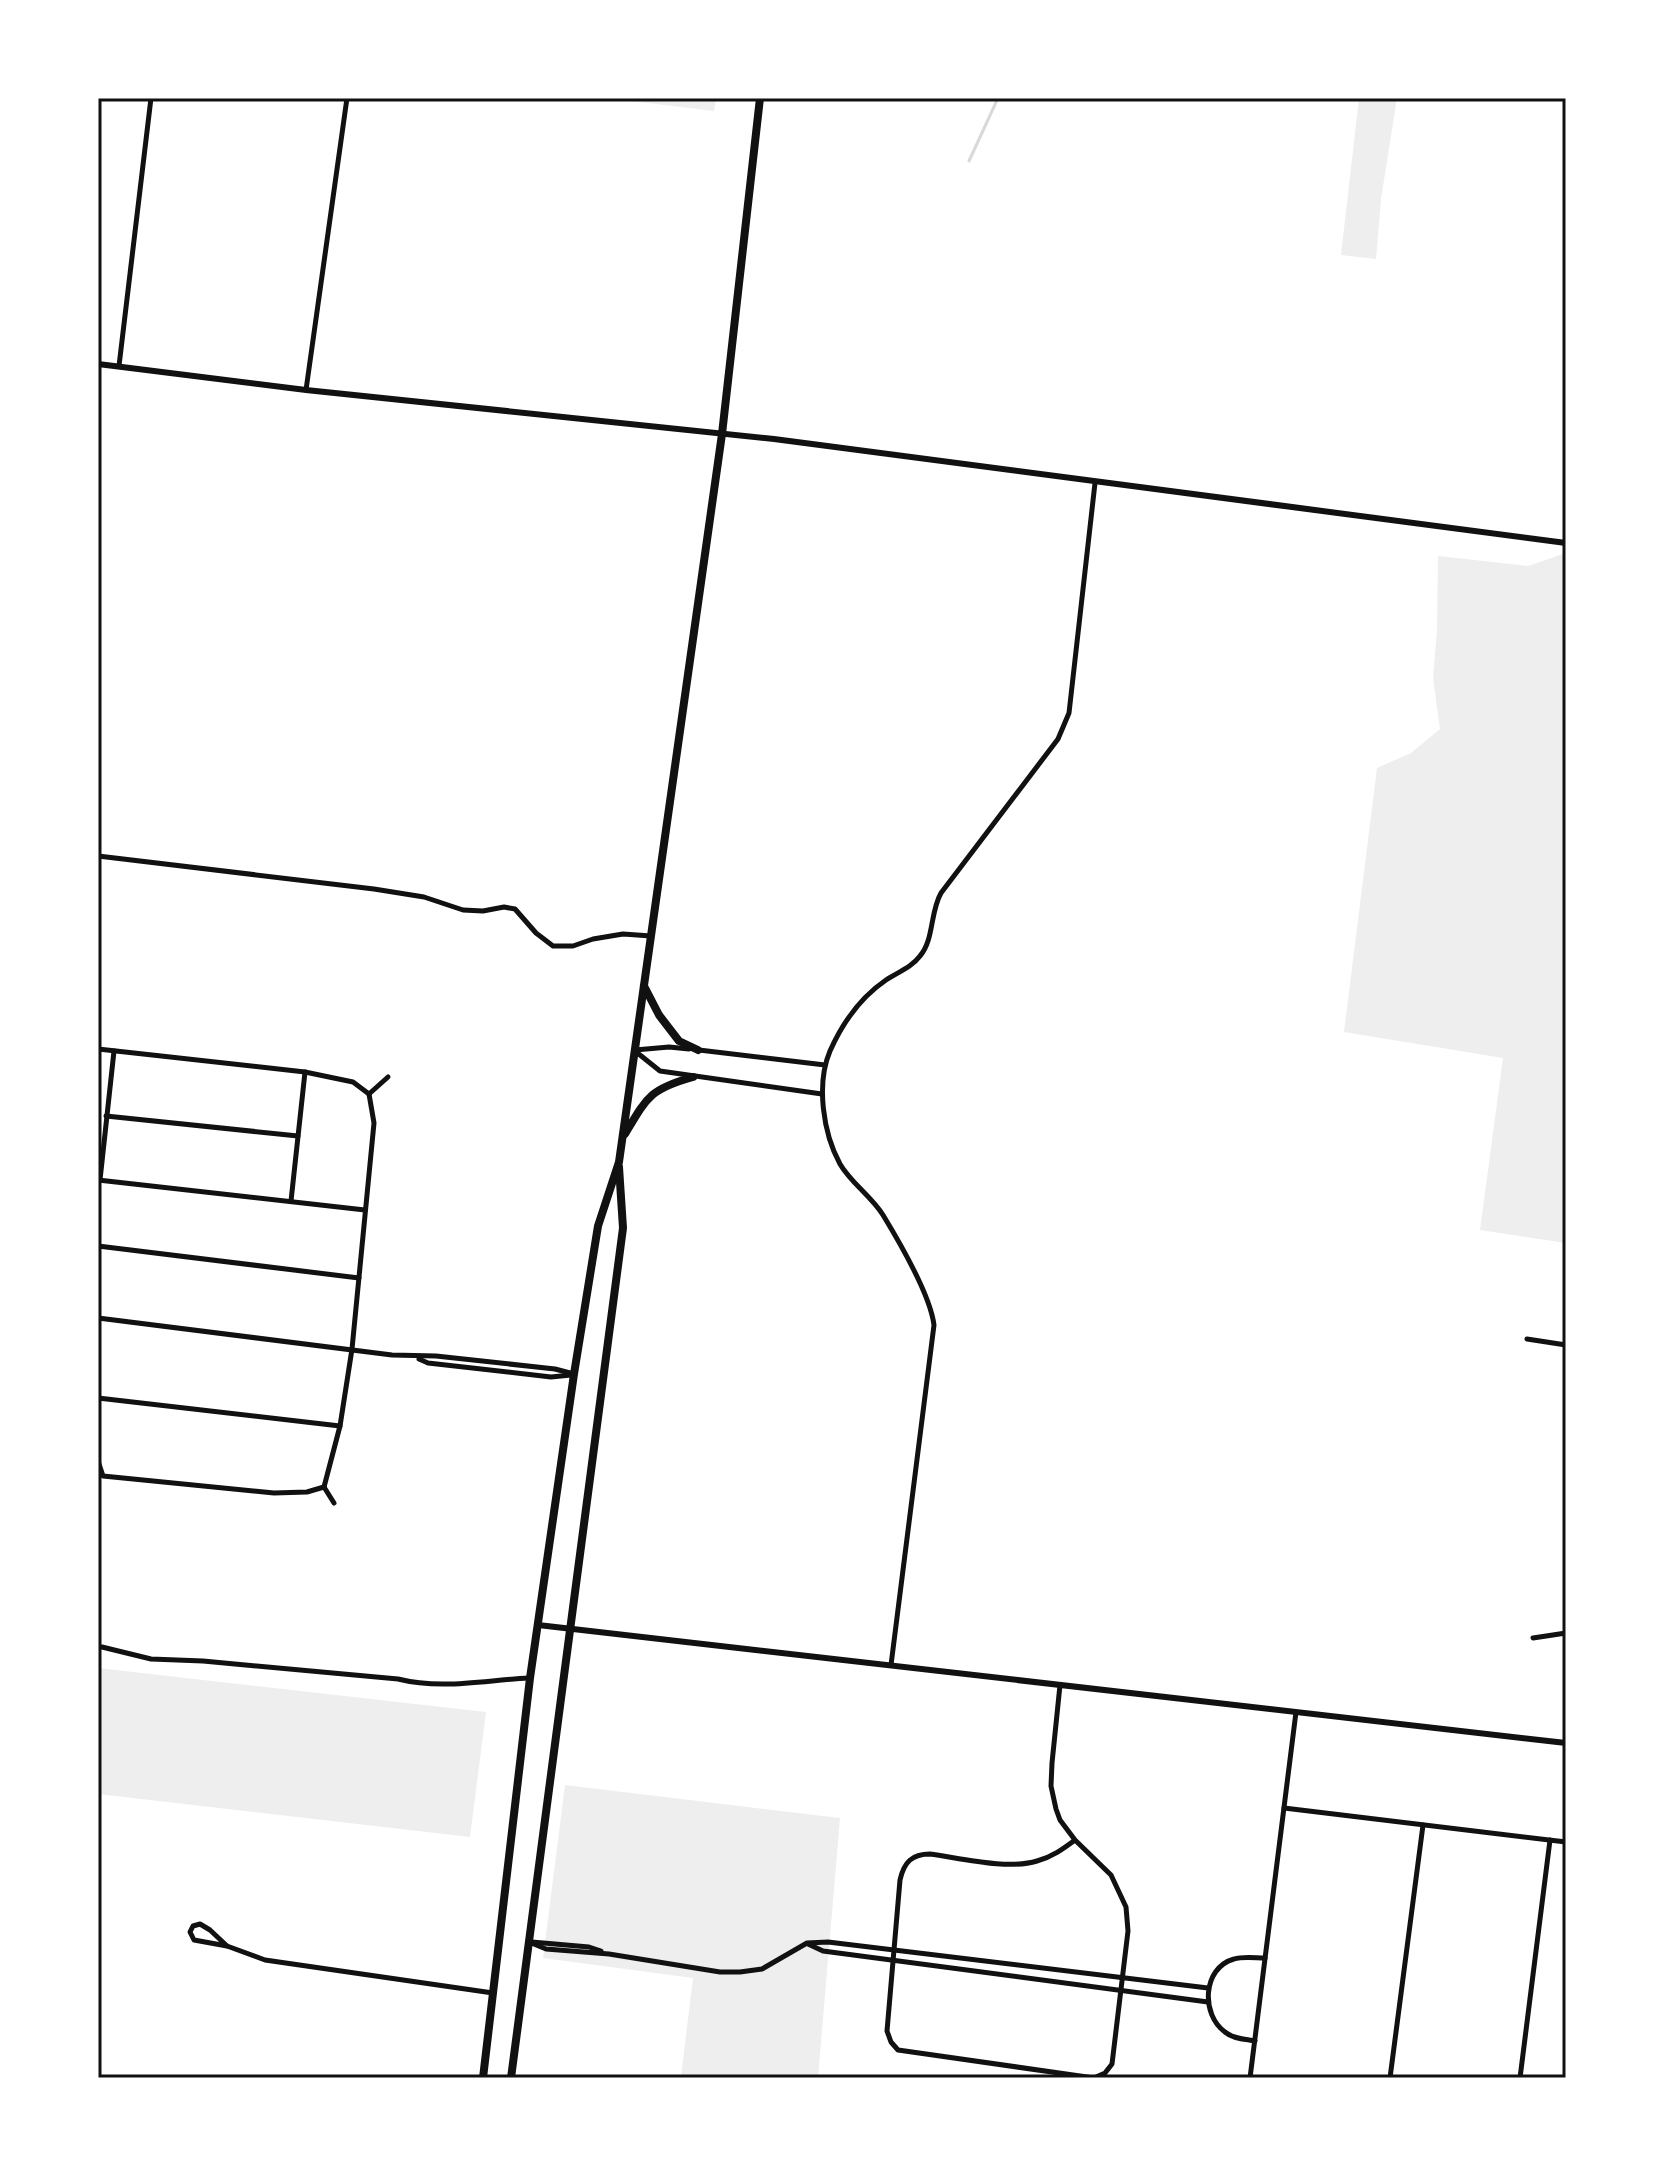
<svg xmlns="http://www.w3.org/2000/svg" width="1664" height="2176" font-family="Roboto,sans-serif">
  <style>
    .green { fill: #eee }
    .lines { fill: none; stroke-linecap: round; stroke-linejoin: round }
    .stream { stroke: #d9d9d9; stroke-width: 3 }
    .minor { stroke: #111; stroke-width: 5 }
    .tertiary { stroke: #111; stroke-width: 6 }
    .primary { stroke: #111; stroke-width: 8 }
    .neatline { fill: none; stroke: #111; stroke-width: 3 }
  </style>
  <rect width="100%" height="100%" fill="#fff"/>
  <g class="green">
    <polygon points="607,98 716,98 714,111"/>
    <polygon points="1359,98 1397,98 1381,199 1376,259 1341,255"/>
    <polygon points="1566,553 1566,1243 1480,1230 1503,1058 1344,1032 1377,768 1411,753 1440,729 1433,678 1437,630 1438,556 1528,566"/>
    <polygon points="98,1668 486,1712 470,1837 98,1794"/>
    <polygon points="565,1785 840,1818 818,2078 681,2076 693,1978 543,1958"/>
  </g>
  <g class="lines">
    <polyline class="stream" points="969,161 998,98"/>
    <g class="minor">
      <polyline points="119,366 151,98"/>
      <polyline points="306,390 347,98"/>
      <polyline points="98,856 374,889 424,897 463,910 483,911 504,907 515,909 536,933 553,946 573,946 593,939 623,934 651,936"/>
      <polyline points="98,1049 305,1072 353,1082 369,1094"/>
      <polyline points="635,1050 669,1047 689,1049"/>
      <polyline points="699,1050 825,1065"/>
      <polyline points="635,1051 660,1071 822,1094"/>
      <polyline points="369,1094 388,1077"/>
      <polyline points="106,1116 298,1136"/>
      <polyline points="98,1180 365,1210"/>
      <polyline points="100,1180 114,1051"/>
      <polyline points="291,1201 305,1072"/>
      <polyline points="98,1246 359,1278"/>
      <polyline points="98,1318 392,1355 436,1356 555,1369 574,1374"/>
      <polyline points="1527,1339 1566,1345"/>
      <polyline points="419,1359 428,1363 551,1377 571,1375"/>
      <polyline points="98,1398 340,1426"/>
      <polyline points="98,1461 103,1476 274,1493 307,1492 324,1487"/>
      <polyline points="324,1487 340,1426 352,1349 374,1123 369,1094"/>
      <polyline points="324,1487 334,1503"/>
      <polyline points="1533,1638 1566,1633"/>
      <path d="M 102,1647 L 151,1659 L 203,1661 L 398,1679 C 442,1690 485,1680 529,1678"/>
      <path d="M 891,1665 L 934,1325 C 930,1294 900,1243 883,1215 C 871,1196 851,1183 840,1164 C 823,1133 816,1084 830,1051 C 842,1024 861,997 886,980 C 898,972 911,968 920,956 C 934,940 930,912 941,893 L 1058,739 L 1069,713 L 1095,483"/>
      <path d="M 1060,1685 L 1052,1763 L 1051,1786 L 1056,1809 L 1060,1820 L 1075,1840 L 1111,1875 L 1126,1907 L 1128,1931 L 1112,2064 L 1105,2073 L 1094,2078 L 898,2050 L 891,2042 L 887,2031 L 900,1880 C 904,1862 912,1854 930,1854 C 960,1858 1008,1870 1037,1861 C 1052,1857 1063,1849 1075,1840"/>
      <polyline points="1284,1808 1566,1842"/>
      <polygon points="200,1924 210,1930 227,1946 194,1940 190,1932 193,1926"/>
      <polyline points="529,1942 546,1949 609,1954 720,1972 740,1972 762,1969 807,1943 828,1942 1208,1988"/>
      <polyline points="532,1942 589,1947 601,1951"/>
      <polyline points="808,1944 823,1951 1208,2002"/>
      <polyline points="227,1946 265,1960 493,1993"/>
      <path d="M 1255,2041 C 1245,2039 1233,2039 1225,2032 C 1201,2015 1202,1968 1234,1959 C 1243,1956 1256,1958 1265,1958"/>
      <polyline points="1250,2078 1296,1712"/>
      <polyline points="1390,2078 1423,1825"/>
      <polyline points="1520,2078 1550,1840"/>
    </g>
    <g class="tertiary">
      <polyline points="98,364 306,390 774,439 1566,543"/>
      <polyline points="538,1625 1566,1743"/>
    </g>
    <g class="primary">
      <polyline points="644,986 659,1015 679,1041 698,1050"/>
      <path d="M 625,1134 C 647,1097 650,1089 693,1077"/>
      <polyline points="483,2078 530,1678 574,1374 598,1226 619,1162 722,434 760,98"/>
      <polyline points="511,2078 623,1228 619,1167"/>
    </g>
  </g>
  <rect width="1664" height="2176" fill="none" stroke="#ffffff" stroke-width="200"/>
  <rect x="100" y="100" width="1464" height="1976" class="neatline"/>
</svg>
